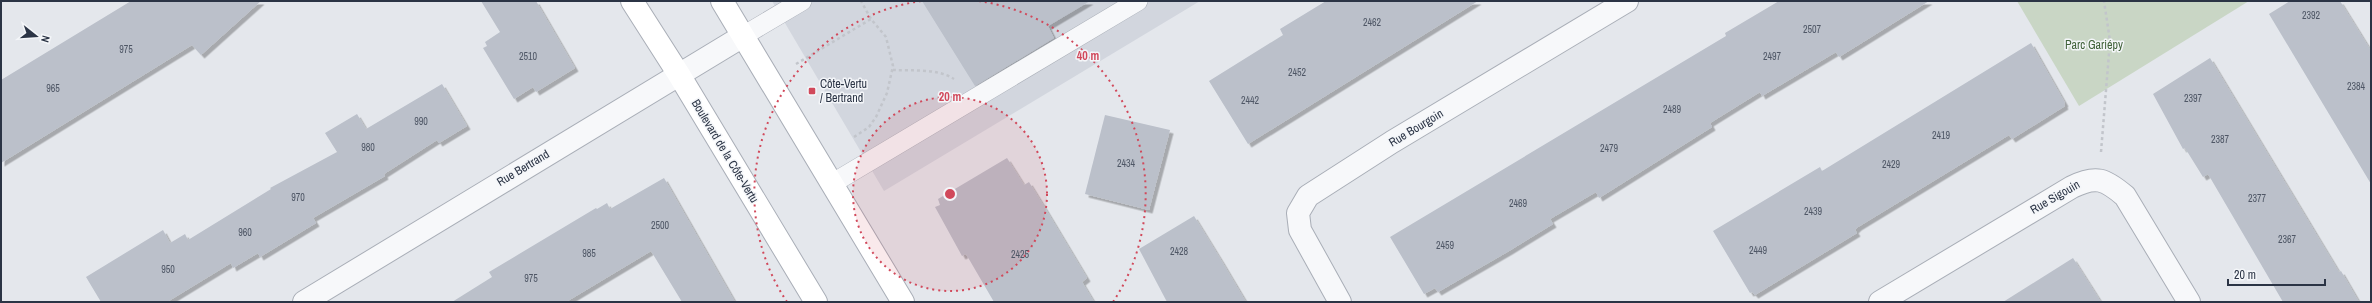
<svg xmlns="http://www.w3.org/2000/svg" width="2372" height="303" font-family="'Archivo Narrow',sans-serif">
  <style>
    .built { fill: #d2d6de }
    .green { fill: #c9d6c5 }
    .building { fill: #bbc0ca; filter: url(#shadow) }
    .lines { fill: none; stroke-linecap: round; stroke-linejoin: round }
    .service-casing { stroke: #a9aeb7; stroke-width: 20 }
    .minor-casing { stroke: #a9aeb7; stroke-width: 24 }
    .secondary-casing { stroke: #a9aeb7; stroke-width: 24 }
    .path { stroke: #c2c5cb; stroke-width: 2.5; stroke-dasharray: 3 3; stroke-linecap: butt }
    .service { stroke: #f7f8fa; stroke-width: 19 }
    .minor { stroke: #f7f8fa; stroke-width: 22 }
    .secondary { stroke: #fff; stroke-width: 22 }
    .ring { fill: none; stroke: #d1495b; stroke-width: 2; stroke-dasharray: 2 4 }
    .poi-dot { fill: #d1495b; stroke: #f4f6f9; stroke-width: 1.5 }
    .labels { text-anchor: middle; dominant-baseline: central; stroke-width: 3; stroke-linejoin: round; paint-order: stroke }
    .number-label { font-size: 10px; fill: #4f5766 }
    .park-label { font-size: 12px; fill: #3f6138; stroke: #f4f6f9 }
    .poi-label { font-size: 12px; fill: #2b3445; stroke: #f4f6f9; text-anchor: start }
    .street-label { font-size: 12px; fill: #2b3445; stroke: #f4f6f9 }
    .centre { fill: #d1495b; stroke: #f4f6f9; stroke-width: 2 }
    .ring-label { font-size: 12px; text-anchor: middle; font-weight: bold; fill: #d1495b; stroke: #f4f6f9; stroke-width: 3; stroke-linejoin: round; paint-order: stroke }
  </style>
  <defs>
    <filter id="shadow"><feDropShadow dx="3.5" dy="3.5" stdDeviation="0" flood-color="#0004"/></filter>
  </defs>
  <rect width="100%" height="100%" fill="#e4e7ec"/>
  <polygon class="built" points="772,1 1200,1 884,191"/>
  <polygon class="green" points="2017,1 2249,1 2079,106"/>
  <g class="building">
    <polygon points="131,1 261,1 201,55 192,45 1,163 1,80"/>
    <polygon points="481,1 536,1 575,68 536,92 533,87 514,99 483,48 487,46 485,42 500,32"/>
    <polygon points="922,1 1090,1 1048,26 1054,38 975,86"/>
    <polygon points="1326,1 1478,1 1248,144 1209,81 1283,35 1280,29"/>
    <polygon points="1779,1 1929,1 1839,57 1836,52 1762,96 1760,92 1710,123 1712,127 1599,198 1596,192 1550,219 1553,224 1509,251 1438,292 1435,288 1424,294 1390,237 1726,36 1725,33"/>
    <polygon points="2290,1 2340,1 2371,51 2371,184 2269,14"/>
    <polygon points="2031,43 2065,103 2064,104 2065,106 2012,139 2009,135 1858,227 1855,230 1857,233 1755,295 1752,292 1750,293 1713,231 1820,167 1822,171"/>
    <polygon points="2210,58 2339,272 2341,271 2359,302 2283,302 2208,174 2203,177 2185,148 2183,149 2153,94"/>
    <polygon points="442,84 467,126 439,143 437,140 384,174 385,176 313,218 316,223 260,257 258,253 233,268 231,263 167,302 101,302 86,277 163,230 170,243 185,234 188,240 271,189 270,188 337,152 325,133 357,114 366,129"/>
    <polygon points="1105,115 1170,130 1149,210 1085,194"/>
    <polygon points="1007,158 1024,185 1029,182 1045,208 1087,278 1082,282 1094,302 994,302 966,254 962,256 935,207 940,205 938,199"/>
    <polygon points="664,178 735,302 682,302 651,251 566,302 452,302 492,277 489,272 596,208 597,209 607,203 610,209"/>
    <polygon points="1194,216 1221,260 1246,302 1167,302 1139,249"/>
    <polygon points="2073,258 2101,302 2003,302"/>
  </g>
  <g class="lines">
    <g class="service-casing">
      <g id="service">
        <polyline points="743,36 802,1"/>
        <polyline points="833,183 1138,1"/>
      </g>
    </g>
    <g class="minor-casing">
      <g id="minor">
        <polyline points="304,302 743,36"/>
        <polyline points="1340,302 1300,230 1298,213 1308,196 1392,142 1627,1"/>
        <path d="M 1880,302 L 2072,187 C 2096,175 2105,179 2125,196 L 2189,302"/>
      </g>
    </g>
    <g class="secondary-casing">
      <g id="secondary">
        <polyline points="632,1 678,73 816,302"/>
        <polyline points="722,1 903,302"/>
      </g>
    </g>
    <g class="path">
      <polyline points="796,64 871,19"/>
      <path d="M 893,70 C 912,71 937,68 954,79"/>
      <polyline points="854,137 869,127 876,117 887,93 893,66 886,37 871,19 861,1"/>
      <polyline points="2101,152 2110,41 2104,1"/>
    </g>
    <use href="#service" class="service"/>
    <use href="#minor" class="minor"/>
    <use href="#secondary" class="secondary"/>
  </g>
  <circle cx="950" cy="194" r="97" fill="#d1495b" fill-opacity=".12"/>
  <g class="ring">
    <circle cx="950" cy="194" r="97"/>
    <path d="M787 302A195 195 0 0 1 921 1M979 1A195 195 0 0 1 1113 302"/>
  </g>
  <rect class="poi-dot" x="808" y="87" width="8" height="8" rx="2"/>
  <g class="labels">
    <g class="number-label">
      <text x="2311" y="15">2392</text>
      <text x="1372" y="22">2462</text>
      <text x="1812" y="29">2507</text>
      <text x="126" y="49">975</text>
      <text x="528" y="56">2510</text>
      <text x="1772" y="56">2497</text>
      <text x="1297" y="72">2452</text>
      <text x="2356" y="86">2384</text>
      <text x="53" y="88">965</text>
      <text x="2193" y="98">2397</text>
      <text x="1250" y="100">2442</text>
      <text x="1672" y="109">2489</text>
      <text x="421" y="121">990</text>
      <text x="1941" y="135">2419</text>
      <text x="2220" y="139">2387</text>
      <text x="368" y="147">980</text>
      <text x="1609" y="148">2479</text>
      <text x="1126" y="163">2434</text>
      <text x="1891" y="164">2429</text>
      <text x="298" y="197">970</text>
      <text x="2257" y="198">2377</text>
      <text x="1518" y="203">2469</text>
      <text x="1813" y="211">2439</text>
      <text x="660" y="225">2500</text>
      <text x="245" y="232">960</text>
      <text x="2287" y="239">2367</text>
      <text x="1445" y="245">2459</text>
      <text x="1758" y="250">2449</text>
      <text x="1179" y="251">2428</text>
      <text x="589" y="253">985</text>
      <text x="1020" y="254">2425</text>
      <text x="168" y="269">950</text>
      <text x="531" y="278">975</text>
    </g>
    <g class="park-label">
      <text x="2094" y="45">Parc Gariépy</text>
    </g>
    <g class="poi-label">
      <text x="820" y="84">Côte-Vertu<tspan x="820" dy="14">/ Bertrand</tspan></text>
    </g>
    <g class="street-label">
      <text transform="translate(1416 128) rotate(-31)">Rue Bourgoin</text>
      <text transform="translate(725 151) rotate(59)">Boulevard de la Côte-Vertu</text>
      <text transform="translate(523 168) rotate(-31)">Rue Bertrand</text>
      <text transform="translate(2055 197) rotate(-30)">Rue Sigouin</text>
    </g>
  </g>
  <circle cx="950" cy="194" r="6" class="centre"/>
  <g class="ring-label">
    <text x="1088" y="60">40 m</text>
    <text x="950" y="101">20 m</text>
  </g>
  <rect width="2372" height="303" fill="none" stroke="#2b3445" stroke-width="4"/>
  <g transform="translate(36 36) rotate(107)" stroke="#f4f6f9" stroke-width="3" paint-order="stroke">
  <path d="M0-3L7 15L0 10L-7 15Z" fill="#2b3445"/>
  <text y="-6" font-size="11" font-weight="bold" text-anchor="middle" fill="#2b3445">N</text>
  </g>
  <path d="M2228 279v6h97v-6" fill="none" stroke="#2b3445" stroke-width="2"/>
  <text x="2234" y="279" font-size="12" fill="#2b3445" stroke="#f4f6f9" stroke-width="3" paint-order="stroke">20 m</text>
</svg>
